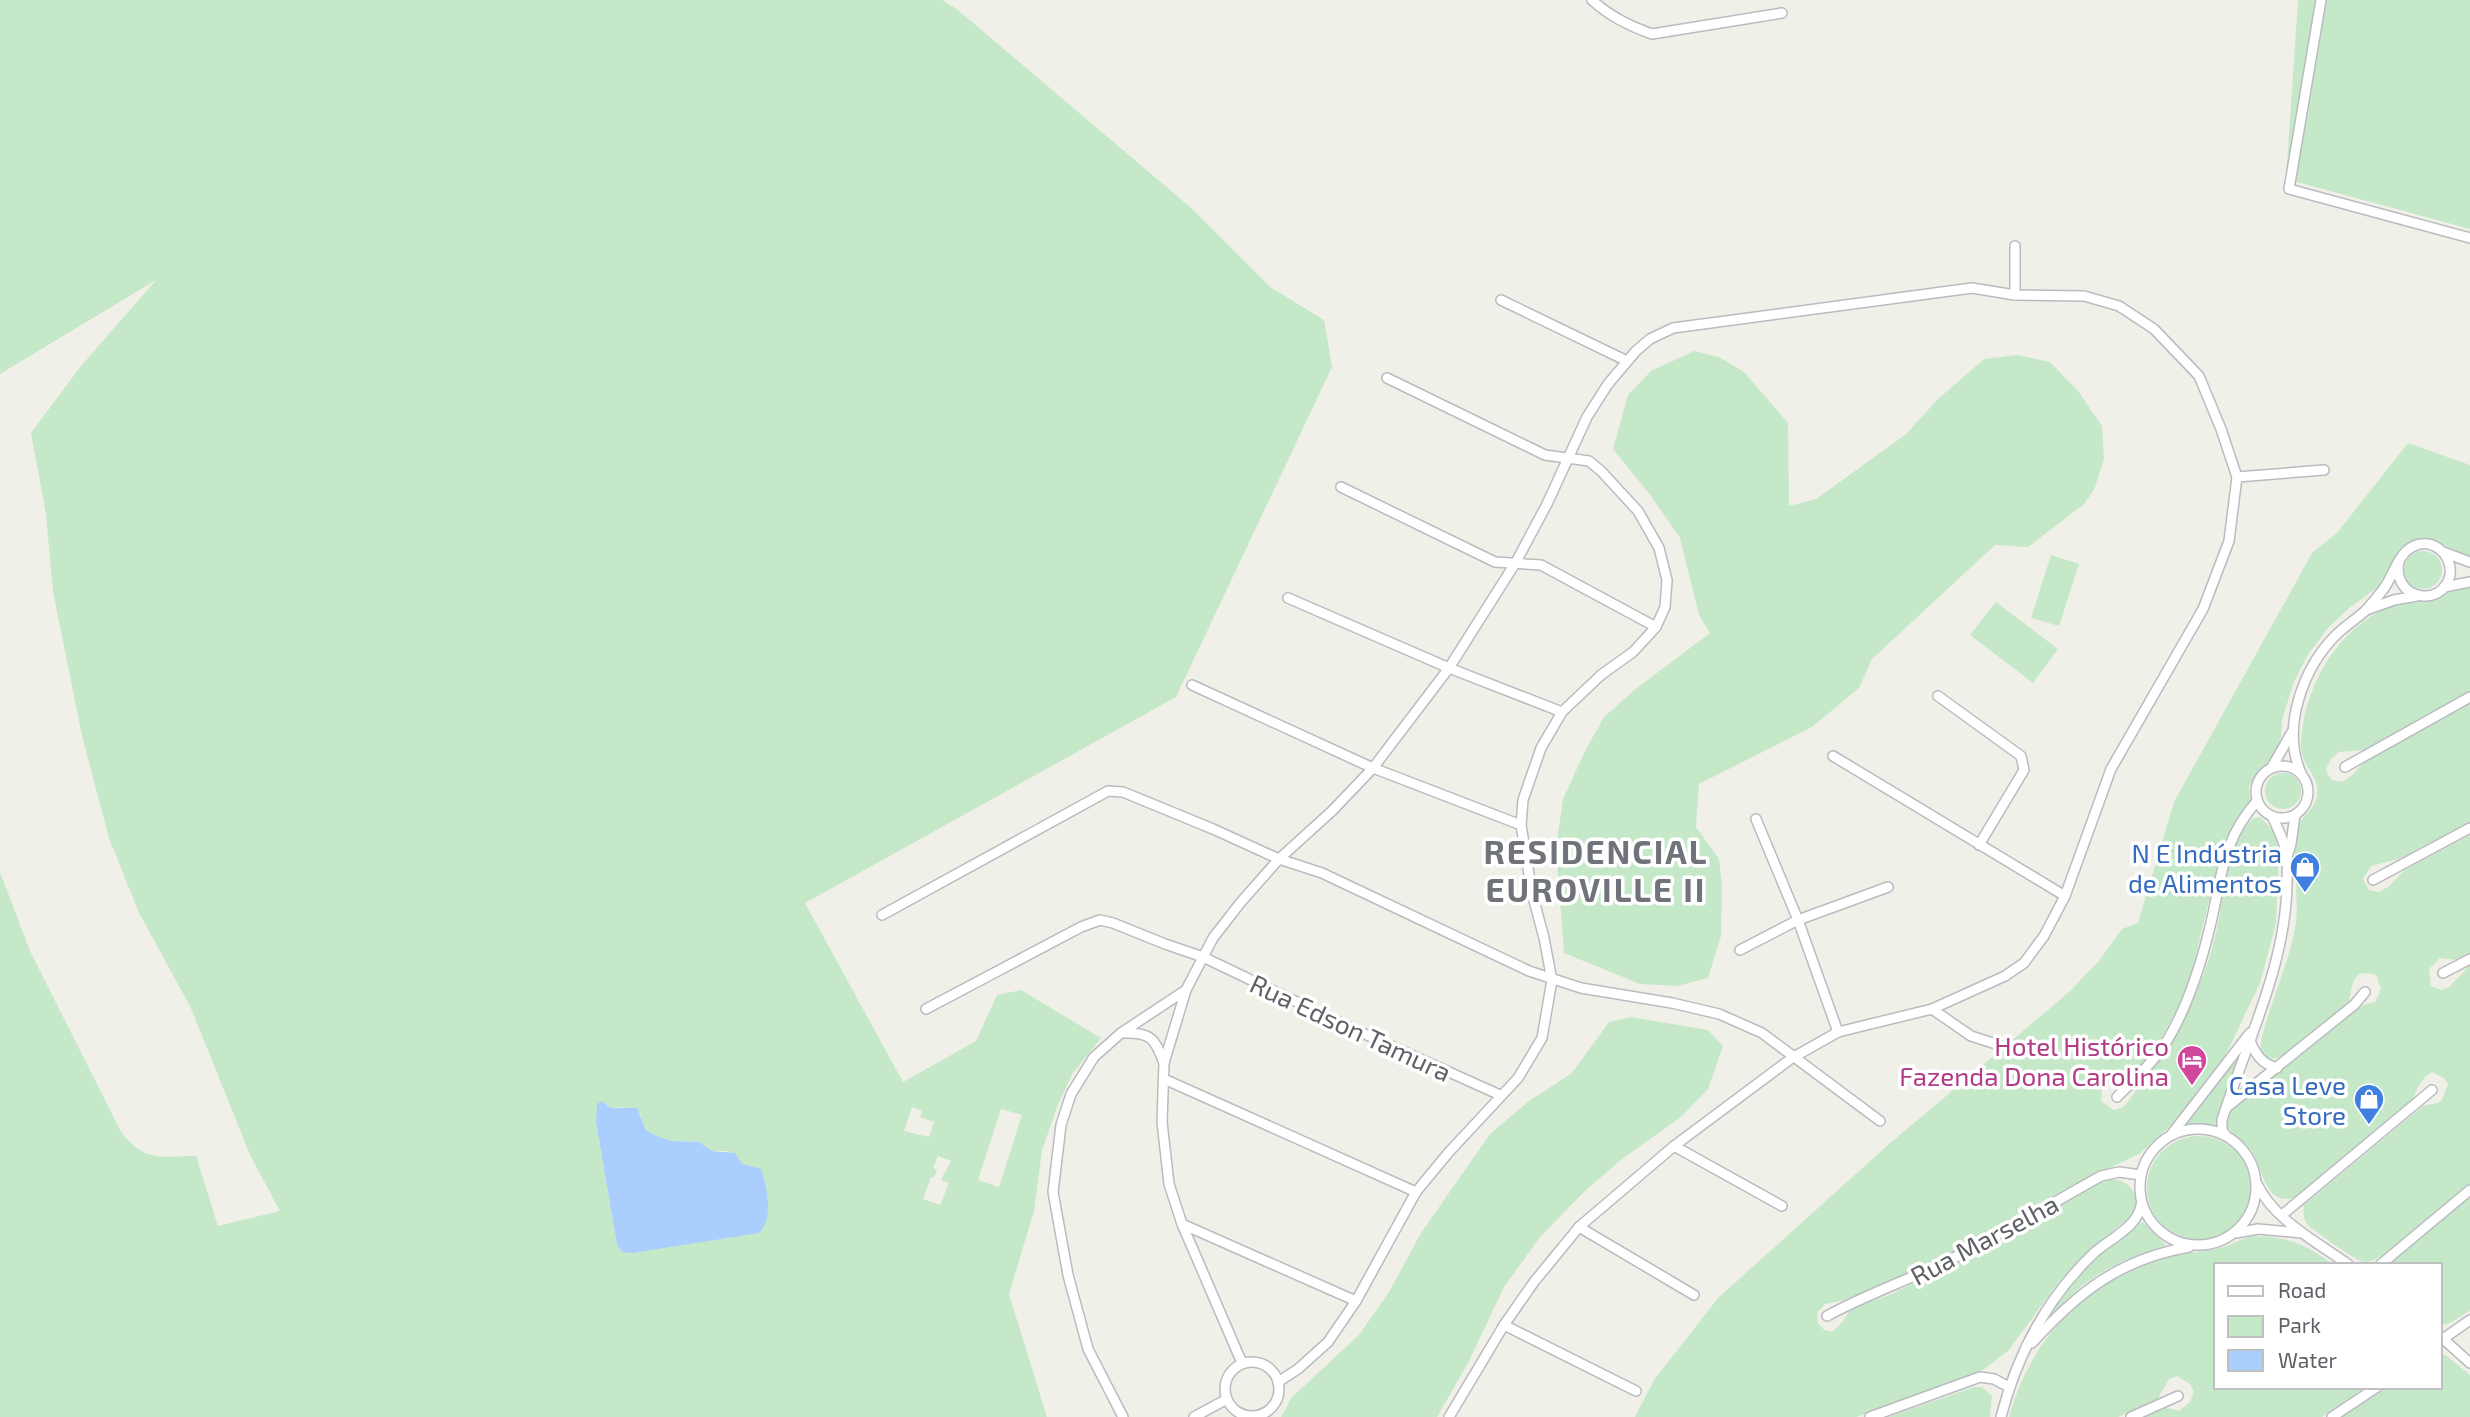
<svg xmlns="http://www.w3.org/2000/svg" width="2470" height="1417" font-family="'Exo 2',sans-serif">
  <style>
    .green { fill: #c5e8c9; fill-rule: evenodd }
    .water { fill: #aacefe }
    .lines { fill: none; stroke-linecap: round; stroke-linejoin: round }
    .street-casing { stroke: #babbc1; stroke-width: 12 }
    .street { stroke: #fff; stroke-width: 9 }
    .labels { text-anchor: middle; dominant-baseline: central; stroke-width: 7; stroke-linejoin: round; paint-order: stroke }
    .shop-label { font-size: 26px; fill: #366cbe; stroke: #fff; text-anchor: end }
    .street-label { font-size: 26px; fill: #5f6167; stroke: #fff }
    .hotel-label { font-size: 26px; fill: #b23c85; stroke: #fff; text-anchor: end }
    .district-label { font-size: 33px; font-weight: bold; letter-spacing: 2px; fill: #707379; stroke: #fff }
  </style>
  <rect width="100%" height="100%" fill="#f1f0e8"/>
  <g class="green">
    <path d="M 0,0 L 942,0 L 958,10 L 1190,207 L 1270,287 L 1324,320 L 1332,367 L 1176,697 L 805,903 L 903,1082 L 976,1041 L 997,995 L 1021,990 L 1101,1038 L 1073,1073 L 1059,1102 L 1042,1150 L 1034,1211 L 1009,1294 L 1047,1417 L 0,1417 L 0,872 L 30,951 L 121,1132 C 146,1163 160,1156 196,1156 L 218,1226 L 280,1211 L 251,1157 L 190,1006 L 139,913 L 109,838 L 82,736 L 53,592 L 46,514 L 31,433 L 81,366 L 156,280 L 0,374 ZM 607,1104 L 611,1108 L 623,1107 L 640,1114 L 646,1130 L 652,1134 L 671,1141 L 699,1142 L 712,1151 L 728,1151 L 742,1164 L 622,1252 L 617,1245 L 596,1122 ZM 912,1107 L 922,1111 L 920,1117 L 934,1122 L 929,1137 L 904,1131 ZM 1001,1109 L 1022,1115 L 999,1187 L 978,1180 ZM 938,1156 L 951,1161 L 941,1180 L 949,1183 L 940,1205 L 923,1199 L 931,1177 L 934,1177 L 937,1170 L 933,1168 Z"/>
    <polygon points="2298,0 2470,0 2470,229 2286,179"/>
    <polygon points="1694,351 1719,357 1744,372 1788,423 1789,506 1816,499 1905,435 1938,399 1984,359 2017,355 2050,362 2078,391 2102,426 2104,459 2094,490 2084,504 2028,547 1995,545 1872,659 1859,688 1812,727 1699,784 1696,827 1719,859 1722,884 1721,936 1708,978 1677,986 1640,984 1564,953 1556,848 1563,799 1586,749 1604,717 1637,688 1710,633 1699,615 1680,538 1651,496 1613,449 1628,395 1651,371"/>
    <path d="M 2408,443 L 2470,465 L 2470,557 L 2430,539 L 2418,539 L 2409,542 L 2398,551 L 2388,574 L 2378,587 L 2348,609 L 2328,628 L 2307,656 L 2294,682 L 2282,720 L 2281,738 L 2274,756 L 2256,774 L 2249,786 L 2250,801 L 2223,843 L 2190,979 L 2179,1005 L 2154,1052 L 2134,1072 L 2111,1079 L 2102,1089 L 2101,1101 L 2114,1110 L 2123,1107 C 2132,1098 2137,1087 2145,1077 C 2179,1033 2203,988 2216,933 C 2225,893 2223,849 2253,818 L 2260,817 L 2277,834 L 2279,857 L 2276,923 L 2260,983 L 2229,1048 L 2216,1070 L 2176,1121 L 2139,1154 L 2062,1191 L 1990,1233 L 1924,1267 L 1845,1300 L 1825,1304 L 1817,1313 L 1818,1323 L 1824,1330 L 1832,1332 L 1839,1326 L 1852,1308 L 1889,1295 L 1952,1265 L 2011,1234 L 2096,1185 L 2111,1179 L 2122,1181 L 2129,1186 L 2134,1192 L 2137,1205 L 2131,1216 L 2104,1238 L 2058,1283 L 2008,1351 L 1984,1369 L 1961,1380 L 1856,1417 L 1635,1417 L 1654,1380 L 1718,1298 L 1888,1145 L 2068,993 L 2098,962 L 2122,929 L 2138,923 L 2174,802 L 2312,553 L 2337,533 Z"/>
    <circle cx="2423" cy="570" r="19"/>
    <polygon points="2051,555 2079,564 2059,626 2031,618"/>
    <path d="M 2470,588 L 2470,691 L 2364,750 L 2339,752 L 2331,759 L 2326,769 L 2328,775 L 2332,780 L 2342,782 C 2358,773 2357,766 2369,757 L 2470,703 L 2470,822 L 2399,859 L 2371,866 L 2363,879 L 2369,890 L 2379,892 L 2388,887 L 2405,870 L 2470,835 L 2470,954 L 2457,960 L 2440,958 L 2429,969 L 2431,986 L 2442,990 L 2449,987 L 2470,965 L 2470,1184 L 2386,1254 C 2379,1257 2372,1262 2365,1262 C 2357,1262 2316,1232 2309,1226 C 2303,1220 2303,1213 2304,1205 L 2423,1106 L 2441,1102 L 2448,1084 L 2444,1078 L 2432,1072 C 2420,1079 2417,1089 2412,1101 L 2295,1197 C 2265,1209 2263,1167 2251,1150 C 2244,1141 2233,1136 2227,1126 L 2231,1111 L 2235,1107 L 2349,1014 L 2363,1005 L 2375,1002 L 2381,989 L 2376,975 C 2350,967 2353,987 2349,1001 C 2328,1021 2297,1055 2269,1060 L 2261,1055 C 2259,1038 2267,1020 2272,1004 C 2281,977 2292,950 2296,922 C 2299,895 2291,850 2298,827 C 2302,816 2315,809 2317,796 C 2321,775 2299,766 2301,742 C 2304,688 2337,628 2389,607 C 2404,601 2417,604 2431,601 C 2439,600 2443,594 2449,591 C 2455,588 2464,589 2470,588 Z"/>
    <polygon points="1996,602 2058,649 2033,683 1970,635"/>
    <circle cx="2283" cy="791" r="18"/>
    <polygon points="1631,1017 1708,1030 1723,1046 1708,1089 1682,1116 1621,1160 1586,1190 1540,1237 1504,1287 1468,1363 1437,1417 1281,1417 1292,1397 1359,1335 1389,1292 1421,1233 1490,1134 1529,1101 1572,1073 1609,1022"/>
    <polygon points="2242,1052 2226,1093 2216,1126 2186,1124"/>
    <circle cx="2199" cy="1188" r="52"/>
    <polygon points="2470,1196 2470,1311 2446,1325 2440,1322 2440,1265 2389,1265 2398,1254"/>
    <path d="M 2143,1222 L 2166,1245 C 2136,1255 2107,1266 2082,1286 C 2069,1296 2058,1311 2045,1320 C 2063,1289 2110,1236 2143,1222 Z"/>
    <path d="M 2253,1236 C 2288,1237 2305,1243 2333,1265 L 2216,1265 L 2216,1387 L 2366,1387 L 2322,1417 L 2144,1417 L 2164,1407 L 2179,1411 L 2190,1402 L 2194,1392 L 2190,1384 L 2177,1376 L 2169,1379 L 2157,1400 L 2118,1417 L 2009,1417 C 2028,1346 2081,1283 2154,1260 C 2176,1253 2200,1253 2223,1247 C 2234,1244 2242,1238 2253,1236 Z"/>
    <polygon points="2440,1353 2447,1356 2470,1375 2470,1417 2341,1417 2387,1387 2440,1387"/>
    <polygon points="1974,1387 1982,1387 1992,1396 1990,1417 1888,1417"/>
  </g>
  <path class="water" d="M 602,1101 L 611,1108 L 637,1108 L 646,1130 L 652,1134 L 671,1141 L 699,1142 L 712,1151 L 735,1153 L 742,1164 L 761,1169 C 767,1187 774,1219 759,1233 L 632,1253 L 622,1252 L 617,1245 L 596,1122 L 597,1104 Z"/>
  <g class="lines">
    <g class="street-casing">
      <g id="street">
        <path d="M 1592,0 C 1609,16 1629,26 1652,34 L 1782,13"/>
        <polyline points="2321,0 2289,189 2470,238"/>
        <polyline points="2015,246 2015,295"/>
        <polyline points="1501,300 1627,361"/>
        <polyline points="2237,477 2324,470"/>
        <polyline points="1341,487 1495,562 1541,565 1656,627"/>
        <polyline points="2443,552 2470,562"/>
        <polyline points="2444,587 2470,582"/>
        <polyline points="1288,598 1449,668 1562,712"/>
        <polyline points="2366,610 2394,600 2417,596"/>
        <polyline points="1192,685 1373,768 1521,825"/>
        <polyline points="1938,696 2021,756 2024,770 1979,845"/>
        <polyline points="1833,756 2065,896"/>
        <circle cx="2282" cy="792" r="26"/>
        <polyline points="2272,767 2292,732"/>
        <polyline points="2345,767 2470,697"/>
        <path d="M 2301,773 C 2281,728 2303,668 2336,635 C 2345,626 2355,620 2365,611 C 2371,605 2377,597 2382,591 C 2393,578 2397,555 2412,547 C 2431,536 2453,554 2450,575 C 2443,609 2391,600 2399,561"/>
        <polyline points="1756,819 1798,920 1838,1032"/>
        <polyline points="2287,857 2291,844 2295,815"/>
        <polyline points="2373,880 2470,828"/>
        <polyline points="882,915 1108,791 1123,792 1213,829 1279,859 1322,873 1529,971 1581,988 1672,1003 1719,1014 1762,1033 1880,1121"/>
        <polyline points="1740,950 1798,920 1888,887"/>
        <polyline points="2443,973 2470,959"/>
        <polyline points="926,1009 1081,927 1100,920 1113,923 1165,944 1203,957 1347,1026 1500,1095"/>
        <polyline points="1932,1009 1971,1036 1999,1045"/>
        <path d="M 1123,1033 C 1150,1032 1155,1038 1164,1063"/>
        <path d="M 2250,1041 C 2256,1055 2262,1064 2277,1068"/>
        <polyline points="1164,1079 1416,1192"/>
        <path d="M 2117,1097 C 2132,1082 2148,1067 2161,1050 C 2185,1015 2199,971 2209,931 C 2222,880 2220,843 2257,801"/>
        <polyline points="2227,1107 2354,1005 2365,992"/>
        <circle cx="2198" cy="1187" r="58"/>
        <polyline points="2171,1135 2250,1033"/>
        <path d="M 2226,1136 L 2222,1130 L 2222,1120 C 2246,1043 2286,966 2287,883 C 2287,874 2288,865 2287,856 C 2285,842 2278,829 2272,816"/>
        <polyline points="1674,1146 1782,1206"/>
        <path d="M 2257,1184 C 2274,1220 2317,1242 2349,1265"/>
        <polyline points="2282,1215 2432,1090"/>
        <polyline points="1182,1224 1356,1301"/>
        <polyline points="1579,1227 1694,1295"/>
        <polyline points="2236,1233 2258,1229 2302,1233"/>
        <polyline points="2380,1265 2470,1190"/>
        <path d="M 1827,1316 C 1865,1295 1906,1281 1945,1262 C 1998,1236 2049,1205 2101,1176 L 2119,1172 L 2141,1175"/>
        <polyline points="1504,1325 1636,1391"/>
        <polyline points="2440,1336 2470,1363"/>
        <polyline points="2440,1341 2470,1320"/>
        <path d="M 2032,1343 C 2078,1292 2120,1259 2189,1247"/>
        <circle cx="1252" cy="1389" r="27"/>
        <polyline points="1242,1363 1182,1224 1169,1184 1162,1122 1164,1063 1186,990 1213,938 1241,902 1279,859 1332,811 1373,768 1449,668 1516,562 1547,504 1587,417 1608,384 1636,351 1650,339 1673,328 1972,288 2015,295 2084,296 2119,306 2154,329 2199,376 2221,429 2237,477 2229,541 2203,609 2111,769 2065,896 2044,936 2024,963 2005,976 1932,1009 1838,1032 1792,1058 1674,1146 1579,1227 1534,1282 1504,1325 1449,1417"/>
        <polyline points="1278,1382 1298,1369 1328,1342 1356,1301 1416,1192 1449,1152 1518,1078 1542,1038 1552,980 1544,938 1532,893 1521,825 1523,800 1541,748 1562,712 1601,675 1633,652 1656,627 1665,607 1667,580 1659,548 1638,511 1601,471 1589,461 1545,455 1387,378"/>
        <polyline points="1123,1417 1088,1349 1068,1275 1053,1192 1061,1125 1071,1094 1094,1057 1121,1033 1186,990"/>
        <polyline points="1194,1417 1227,1399"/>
        <polyline points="1870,1417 1980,1377 1994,1379 2009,1387"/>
        <path d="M 2001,1417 C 2017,1355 2047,1298 2093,1254 C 2109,1239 2138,1227 2141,1205"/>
        <polyline points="2131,1417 2178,1396"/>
        <polyline points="2332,1417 2377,1387"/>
      </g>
    </g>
    <use href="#street" class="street"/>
  </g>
  <defs>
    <g id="shop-pin" transform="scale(1.575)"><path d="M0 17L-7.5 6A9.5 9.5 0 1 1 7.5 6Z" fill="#3f7fe0" stroke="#fff"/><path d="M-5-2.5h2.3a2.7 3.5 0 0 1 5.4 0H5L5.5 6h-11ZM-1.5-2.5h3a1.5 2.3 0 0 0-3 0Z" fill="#fff"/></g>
    <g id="hotel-pin" transform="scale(1.575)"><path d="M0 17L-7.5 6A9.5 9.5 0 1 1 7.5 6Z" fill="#d1479c" stroke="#fff"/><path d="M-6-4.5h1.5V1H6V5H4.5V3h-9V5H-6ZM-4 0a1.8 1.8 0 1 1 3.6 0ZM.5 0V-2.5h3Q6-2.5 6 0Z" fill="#fff"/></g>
  </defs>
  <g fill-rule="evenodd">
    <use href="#shop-pin" x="2305" y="867"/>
    <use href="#hotel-pin" x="2192" y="1060"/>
    <use href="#shop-pin" x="2369" y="1099"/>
  </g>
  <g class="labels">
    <g class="shop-label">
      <text x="2282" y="852">N E Indústria<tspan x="2282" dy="30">de Alimentos</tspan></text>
      <text x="2346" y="1084">Casa Leve<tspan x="2346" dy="30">Store</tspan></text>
    </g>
    <g class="street-label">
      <text transform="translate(1351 1027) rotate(25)">Rua Edson Tamura</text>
      <text transform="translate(1984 1239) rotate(-28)">Rua Marselha</text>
    </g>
    <g class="hotel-label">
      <text x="2169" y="1045">Hotel Histórico<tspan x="2169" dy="30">Fazenda Dona Carolina</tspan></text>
    </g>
    <g class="district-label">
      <text x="1596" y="851">RESIDENCIAL<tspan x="1596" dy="38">EUROVILLE II</tspan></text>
    </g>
  </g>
  <rect x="2214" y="1263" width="228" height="126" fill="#ffffff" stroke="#bfc0c2" stroke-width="2"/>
  <rect x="2228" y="1286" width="35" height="10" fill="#ffffff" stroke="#bfc0c2" stroke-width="2"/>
  <text x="2278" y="1298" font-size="21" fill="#5f6167">Road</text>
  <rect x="2228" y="1316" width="35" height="21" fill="#c5e8c9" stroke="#bfc0c2" stroke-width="2"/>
  <text x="2278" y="1333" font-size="21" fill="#5f6167">Park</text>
  <rect x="2228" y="1350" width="35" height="21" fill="#aacefe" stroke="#bfc0c2" stroke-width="2"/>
  <text x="2278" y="1368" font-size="21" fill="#5f6167">Water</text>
</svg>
